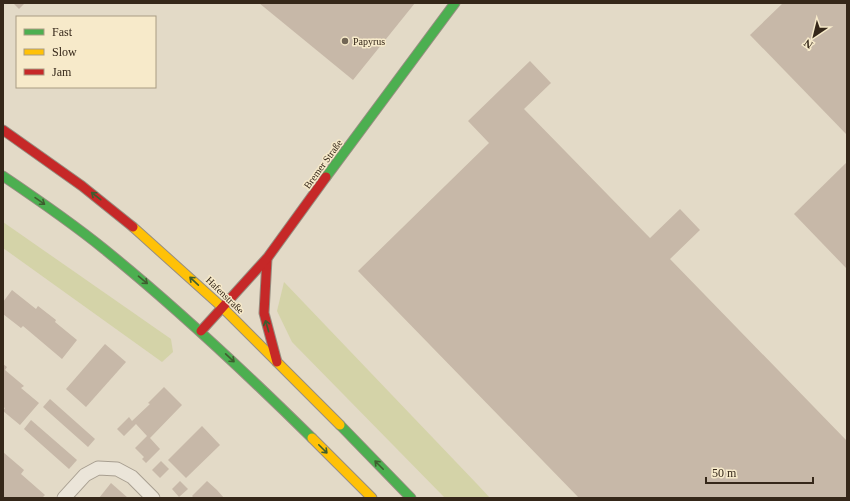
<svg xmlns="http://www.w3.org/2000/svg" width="850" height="501" font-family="Georgia,serif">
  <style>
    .green { fill: #d4d3a8 }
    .building { fill: #c7b8a8 }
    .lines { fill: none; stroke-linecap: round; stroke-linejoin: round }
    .street-casing { stroke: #a89f91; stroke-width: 15 }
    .fast-casing { stroke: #978e81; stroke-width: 11 }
    .slow-casing { stroke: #978e81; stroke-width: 11 }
    .jam-casing { stroke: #978e81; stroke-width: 11 }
    .street { stroke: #ebe5d9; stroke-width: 13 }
    .fast { stroke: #4caf50; stroke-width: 9 }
    .slow { stroke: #ffc107; stroke-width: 9 }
    .jam { stroke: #c62828; stroke-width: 9 }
    .oneway { stroke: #3e5d2f }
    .poi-dot { fill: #726656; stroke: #f7eaca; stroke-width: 1.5 }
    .labels { text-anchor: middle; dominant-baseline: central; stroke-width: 3; stroke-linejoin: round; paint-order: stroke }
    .poi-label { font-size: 10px; fill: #352719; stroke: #f7eaca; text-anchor: start }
    .street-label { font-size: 10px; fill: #352719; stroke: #f7eaca }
  </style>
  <rect width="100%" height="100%" fill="#e3dac7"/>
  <g class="green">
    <polygon points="3,222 171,339 173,352 162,362 3,248"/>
    <polygon points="284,282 477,484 490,498 445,498 292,342 277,311"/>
  </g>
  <g class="building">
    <polygon points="13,3 25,3 19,9"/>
    <polygon points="259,3 415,3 353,80"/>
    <polygon points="783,3 847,3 847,135 750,35"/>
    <polygon points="530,61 551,83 524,109 650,238 680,209 700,230 670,259 847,441 847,498 579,498 358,271 489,143 468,121"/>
    <polygon points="847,162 847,269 794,214"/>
    <polygon points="12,290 36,309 38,306 56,320 55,322 77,340 62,359 23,326 21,328 3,314 3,302"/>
    <polygon points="105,344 126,362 86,407 66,389"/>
    <polygon points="3,364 7,367 5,370 24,386 21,388 39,403 20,425 3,411 5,408 3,407"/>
    <polygon points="164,387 182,405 150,438 160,449 146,463 142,459 144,457 135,448 147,436 136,424 124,436 117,429 129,417 132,421 150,404 148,403"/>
    <polygon points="50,399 95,439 88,447 43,407"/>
    <polygon points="31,420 77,460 69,469 24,429"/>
    <polygon points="202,426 220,445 186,478 168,460"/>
    <polygon points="3,452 24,470 21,474 45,495 42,498 3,498"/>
    <polygon points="161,461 169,469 160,478 152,470"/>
    <polygon points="180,481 188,489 179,497 172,489"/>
    <polygon points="207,481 217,490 224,498 194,498 192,496"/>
    <polygon points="111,483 128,498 99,498"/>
  </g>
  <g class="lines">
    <g class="street-casing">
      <polyline id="street" points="64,498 85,475 98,468 117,469 132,477 153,498"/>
    </g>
    <g class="fast-casing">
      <g id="fast">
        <path d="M 3,176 C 37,199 72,223 104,249 C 177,308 245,372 312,438"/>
        <polyline points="326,177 455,3"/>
        <polyline points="340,425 411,498"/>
      </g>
    </g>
    <g class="slow-casing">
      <g id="slow">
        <polyline points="133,227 223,308 340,425"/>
        <polyline points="312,438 372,498"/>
      </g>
    </g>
    <g class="jam-casing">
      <g id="jam">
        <polyline points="3,130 82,186 133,227"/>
        <polyline points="267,259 264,313 277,362"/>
        <polyline points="201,331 268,257 326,177"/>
      </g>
    </g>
    <use href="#street" class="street"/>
    <use href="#fast" class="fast"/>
    <use href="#slow" class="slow"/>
    <use href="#jam" class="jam"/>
  </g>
  <defs><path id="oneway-shaft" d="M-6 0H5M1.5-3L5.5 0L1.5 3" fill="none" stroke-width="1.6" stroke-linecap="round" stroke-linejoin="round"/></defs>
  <g class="oneway">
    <use href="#oneway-shaft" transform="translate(96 196) rotate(-142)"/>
    <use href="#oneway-shaft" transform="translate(40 201) rotate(35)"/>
    <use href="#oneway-shaft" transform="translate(143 280) rotate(40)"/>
    <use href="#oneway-shaft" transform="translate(194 281) rotate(-137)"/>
    <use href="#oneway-shaft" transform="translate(267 326) rotate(-106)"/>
    <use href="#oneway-shaft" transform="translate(230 358) rotate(43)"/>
    <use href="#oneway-shaft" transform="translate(323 449) rotate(45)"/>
    <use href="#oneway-shaft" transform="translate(379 465) rotate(-135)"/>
  </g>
  <circle class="poi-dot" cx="345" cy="41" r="4"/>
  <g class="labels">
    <g class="poi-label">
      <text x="353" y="41">Papyrus</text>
    </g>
    <g class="street-label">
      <text transform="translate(323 164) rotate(-54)">Bremer Straße</text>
      <text transform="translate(225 295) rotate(44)">Hafenstraße</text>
    </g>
  </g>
  <rect width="850" height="501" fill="none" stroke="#352719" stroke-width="8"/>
  <rect x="16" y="16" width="140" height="72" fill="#f7eaca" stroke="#a99c83"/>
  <rect x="24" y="29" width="20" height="6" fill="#4caf50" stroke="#a99c83"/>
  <text x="52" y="36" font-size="12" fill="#352719">Fast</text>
  <rect x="24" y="49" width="20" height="6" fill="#ffc107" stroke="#a99c83"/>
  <text x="52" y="56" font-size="12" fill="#352719">Slow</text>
  <rect x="24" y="69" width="20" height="6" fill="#c62828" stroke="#a99c83"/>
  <text x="52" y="76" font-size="12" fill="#352719">Jam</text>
  <g transform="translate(814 36) rotate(215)" stroke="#f7eaca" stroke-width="3" paint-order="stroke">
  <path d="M0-3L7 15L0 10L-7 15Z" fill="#352719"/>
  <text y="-6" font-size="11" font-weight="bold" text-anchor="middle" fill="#352719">N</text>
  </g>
  <path d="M706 477v6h107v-6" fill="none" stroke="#352719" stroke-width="2"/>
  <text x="712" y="477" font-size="12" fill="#352719" stroke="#f7eaca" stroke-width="3" paint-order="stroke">50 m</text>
</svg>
